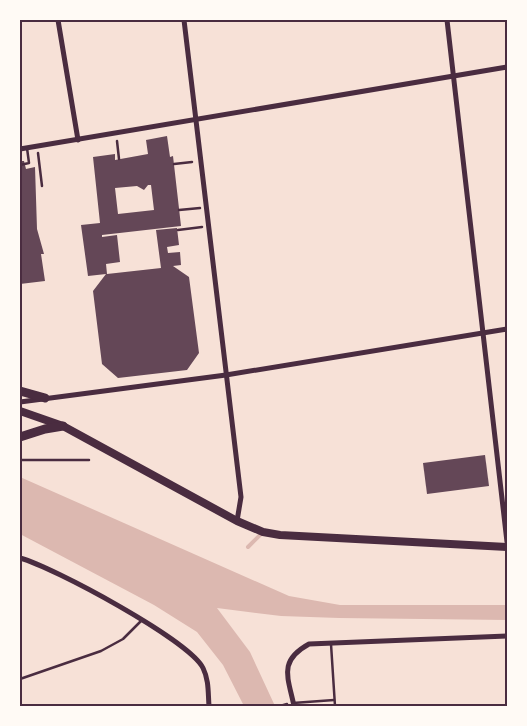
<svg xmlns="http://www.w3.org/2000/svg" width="527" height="726" font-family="'PT Sans',sans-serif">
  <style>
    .water { fill: #dcb8b0 }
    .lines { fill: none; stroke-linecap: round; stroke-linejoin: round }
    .stream { stroke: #dcb8b0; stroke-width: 4 }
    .building { fill: #644757; fill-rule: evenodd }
    .path { stroke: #4a2c40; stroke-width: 2.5 }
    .service { stroke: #4a2c40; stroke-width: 2.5 }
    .minor { stroke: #4a2c40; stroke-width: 5 }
    .secondary { stroke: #4a2c40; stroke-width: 8 }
    .primary { stroke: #4a2c40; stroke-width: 9 }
    .neatline { fill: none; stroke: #4a2c40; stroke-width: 2 }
  </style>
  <rect width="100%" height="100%" fill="#f7e1d7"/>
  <polygon class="water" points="20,477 289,596 340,605 507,605 507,620 339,618 281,616 217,608 250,652 275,706 244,706 223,665 197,632 154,605 20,534"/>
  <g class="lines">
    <polyline class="stream" points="248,547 263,532"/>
  </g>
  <g class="building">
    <path d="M 167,136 L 170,157 L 173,156 L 181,226 L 102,235 L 102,237 L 117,235 L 120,262 L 106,264 L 107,274 L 161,268 L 156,230 L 177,228 L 179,245 L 167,247 L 168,253 L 180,252 L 181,265 L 173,266 L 189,277 L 199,353 L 187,370 L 118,378 L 102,364 L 93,291 L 106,274 L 88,276 L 81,225 L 100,223 L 93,157 L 115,154 L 115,160 L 148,154 L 146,140 ZM 148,185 L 151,185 L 154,210 L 118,214 L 115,188 L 137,186 L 144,190 Z"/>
    <polygon points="20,161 24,161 26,169 35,167 37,229 44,254 41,254 45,281 20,284"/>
    <polygon points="485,455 489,486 427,494 423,463"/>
  </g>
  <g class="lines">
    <g class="path">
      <polyline points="117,141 119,159"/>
      <polyline points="38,153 42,186"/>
      <polyline points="174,164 192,162"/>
      <polyline points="179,210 200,208"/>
      <polyline points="178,230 202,227"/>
      <polyline points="20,460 89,460"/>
      <polyline points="280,706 287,704"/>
    </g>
    <g class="service">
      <polyline points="20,165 29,163 27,148"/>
      <polyline points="331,644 335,706"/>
      <polyline points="20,679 101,651 123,639 141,621"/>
      <polyline points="293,703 334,700"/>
    </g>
    <g class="minor">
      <polyline points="58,20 78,140"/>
      <polyline points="184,20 241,497 237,521"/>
      <polyline points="447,20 507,542"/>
      <polyline points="20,149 507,67"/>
      <polyline points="20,402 226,375 507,329"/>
      <path d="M 20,558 C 53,567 189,640 203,668 C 209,680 208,693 209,706"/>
      <path d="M 294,706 C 288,677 278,661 309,644 L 507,636"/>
    </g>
    <polyline class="secondary" points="20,411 63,426 237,521 263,532 280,535 507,547"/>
    <g class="primary">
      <polyline points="20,391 45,398"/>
      <polyline points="20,437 45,429 63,426"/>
    </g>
  </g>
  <rect width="527" height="726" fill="none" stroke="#fffaf5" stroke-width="42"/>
  <rect x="21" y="21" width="485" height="684" class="neatline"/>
</svg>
